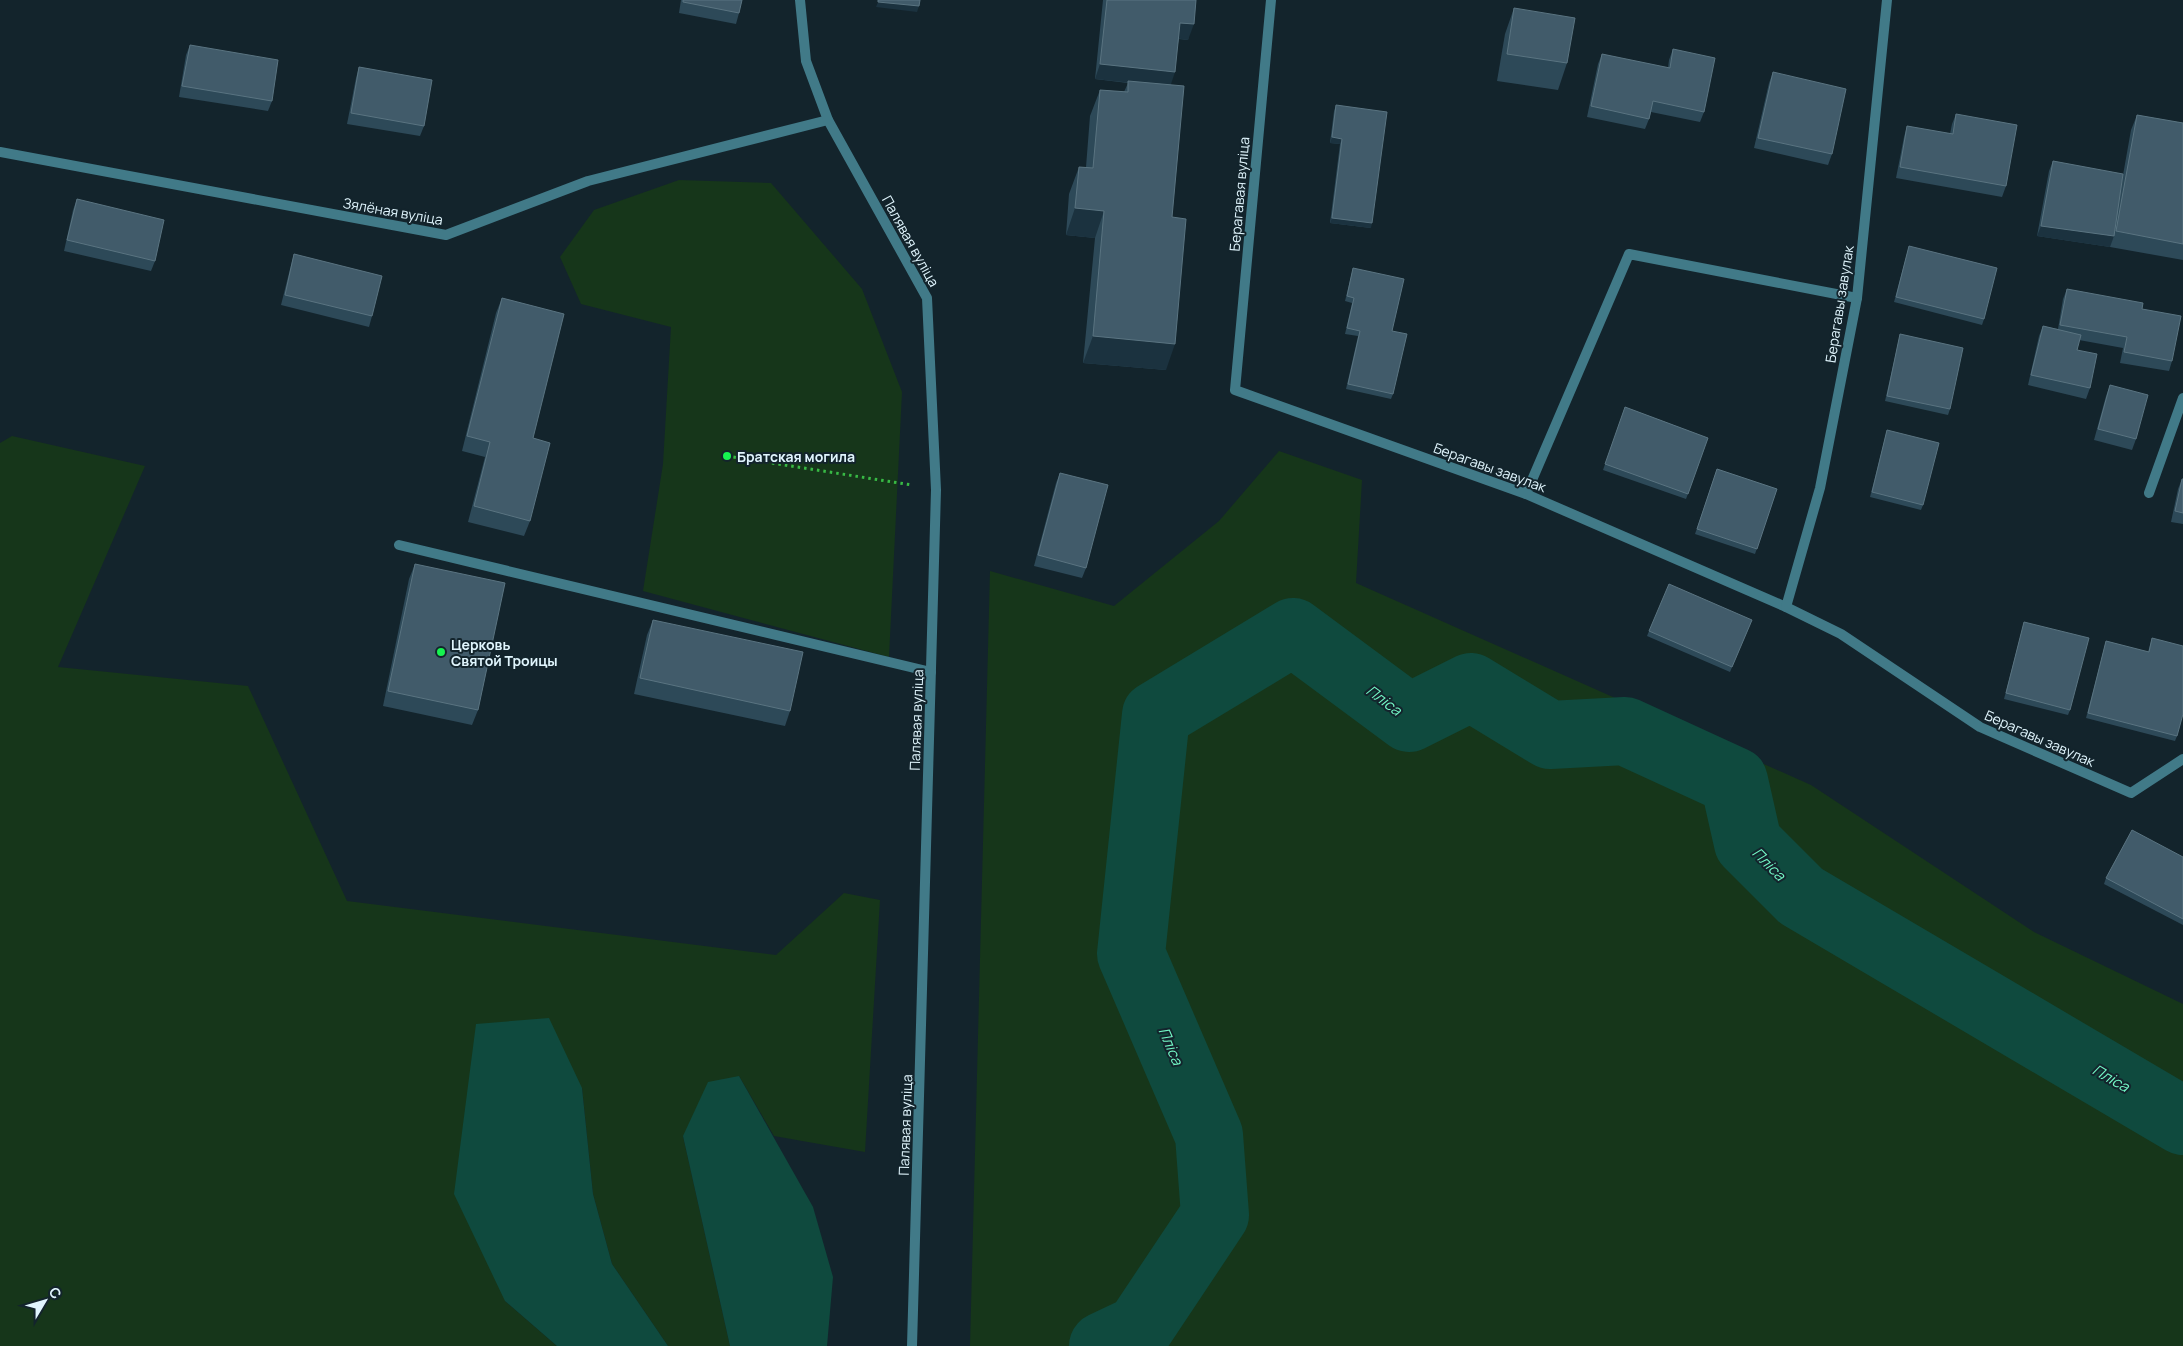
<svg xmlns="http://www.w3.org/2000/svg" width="2183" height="1346" font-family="Manrope,sans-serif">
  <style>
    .green { fill: #16361a }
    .water { fill: #0f4a3e }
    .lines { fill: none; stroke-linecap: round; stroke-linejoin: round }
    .river { stroke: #0f4a3e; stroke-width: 68 }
    .path { stroke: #38b945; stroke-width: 3; stroke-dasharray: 2.5 4; stroke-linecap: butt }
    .service { stroke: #417a88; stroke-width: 10 }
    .minor { stroke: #417a88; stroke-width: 10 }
    .tertiary { stroke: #417a88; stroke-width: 10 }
    .wall { fill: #2d4958 }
    .shaded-wall { fill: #1b323f }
    .building { fill: #415b6a; stroke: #5a7481 }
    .poi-dot { fill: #16f350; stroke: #13242c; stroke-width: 2 }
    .labels { text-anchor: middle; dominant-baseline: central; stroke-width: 4; stroke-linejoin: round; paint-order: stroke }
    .street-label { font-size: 14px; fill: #e0f5fd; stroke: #13242c }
    .poi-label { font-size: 14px; font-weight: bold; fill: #e0f5fd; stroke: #13242c; text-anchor: start }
    .water-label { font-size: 15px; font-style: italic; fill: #73f8c6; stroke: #13242c }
  </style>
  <rect width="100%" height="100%" fill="#13242c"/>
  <g class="green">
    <polygon points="679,180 771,183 862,289 902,392 889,657 643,591 663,464 671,327 581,304 560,257 594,210"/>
    <polygon points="12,436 145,466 58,667 248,686 347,901 776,955 844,893 880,900 865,1152 774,1136 739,1076 683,1136 730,1346 668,1346 612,1264 593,1194 582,1088 505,1301 557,1346 0,1346 0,443"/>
    <polygon points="1279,451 1362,480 1356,583 1811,785 2034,932 2183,1004 2183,1346 970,1346 990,571 1114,606 1219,521"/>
  </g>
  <g class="water">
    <polygon points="549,1018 582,1088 593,1194 612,1264 668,1346 557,1346 505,1301 454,1194 476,1024"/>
    <polygon points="739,1076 813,1207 833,1277 827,1346 730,1346 683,1136 708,1082"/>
  </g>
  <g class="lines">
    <polyline class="river" points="1103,1346 1139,1329 1215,1215 1209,1135 1131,954 1156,715 1293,632 1409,718 1471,687 1550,735 1625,731 1734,781 1748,843 1801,896 2183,1121"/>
    <polyline class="path" points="727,456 912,485"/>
    <g class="service">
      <polyline points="1526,494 1629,254 1857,298"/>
      <polyline points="399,545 931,672"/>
    </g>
    <g class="minor">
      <polyline points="1271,0 1235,390 1526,494 1786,607 1841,634 1980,727 2131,793 2183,759"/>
      <polyline points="0,152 446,235 588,181 828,120"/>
      <polyline points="2149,493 2183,398"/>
      <polyline points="1786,607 1820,488 1857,298 1887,0"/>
    </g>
    <polyline class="tertiary" points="800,0 806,61 828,120 927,298 936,490 912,1346"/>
  </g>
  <g class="wall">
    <polygon points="681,0 742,0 739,13 736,24 679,13"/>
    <polygon points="1103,0 1196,0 1188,40 1179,39 1170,85 1172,217 1166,370 1083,363 1095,238 1066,235 1069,194 1079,167 1086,167 1090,116 1100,90 1124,92 1128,83 1095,79"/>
    <polygon points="1514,8 1567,63 1558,90 1497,81 1505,34"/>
    <polygon points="190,45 272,101 268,111 179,97 186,55"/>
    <polygon points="1673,49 1704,112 1700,122 1651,112 1649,119 1645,129 1587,117 1598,64 1602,54 1668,68 1669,60"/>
    <polygon points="359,67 424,126 420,136 347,124 356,78"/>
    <polygon points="1773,72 1832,154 1828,165 1754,148 1769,83"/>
    <polygon points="1336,105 1371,228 1330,223 1340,144 1330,143 1334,111"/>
    <polygon points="1956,114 2006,186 2002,197 1896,178 1904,137 1907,126 1950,134 1952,124"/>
    <polygon points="2137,115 2183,123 2183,260 2110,247 2037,236 2049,171 2053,161 2120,192 2131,130"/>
    <polygon points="77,199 155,261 151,271 64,251 73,210"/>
    <polygon points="1909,246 1984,319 1982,325 1894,302"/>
    <polygon points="294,254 372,316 369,327 281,305 291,265"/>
    <polygon points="1353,268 1392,331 1393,394 1391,399 1346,389 1358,336 1345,334 1352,303 1345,301"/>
    <polygon points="2067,289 2142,309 2172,361 2169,371 2120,363 2123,348 2079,340 2077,350 2090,388 2086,399 2028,385 2039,336 2043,326 2058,329 2063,299"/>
    <polygon points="502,298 533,438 530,521 524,536 468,522 485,457 462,451 496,313"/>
    <polygon points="1900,334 1950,409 1948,415 1885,401 1899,339"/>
    <polygon points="2110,385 2136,439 2132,450 2094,440 2106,396"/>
    <polygon points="1625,407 1708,438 1686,499 1603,470"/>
    <polygon points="1887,430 1923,505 1921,510 1870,497"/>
    <polygon points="1717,469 1777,489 1755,554 1695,534"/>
    <polygon points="1060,473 1086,568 1082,578 1034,566 1056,483"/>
    <polygon points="2182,479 2183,479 2183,524 2171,522 2178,489"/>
    <polygon points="415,564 478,710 472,725 383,706 409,579"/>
    <polygon points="653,620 790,711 785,726 634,694 647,635"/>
    <polygon points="1752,620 1730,672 1647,636 1649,631"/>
    <polygon points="2024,622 2070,710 2068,715 2004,699"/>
    <polygon points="2152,638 2177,736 2175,741 2086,718 2106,641 2148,652"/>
    <polygon points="2183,857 2183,925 2104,884 2106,878"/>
  </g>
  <g class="shaded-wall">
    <polygon points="878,2 919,6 917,12 876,7"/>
    <polygon points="1180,23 1194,24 1188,40 1175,38"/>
    <polygon points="1100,64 1175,72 1170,87 1095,79"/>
    <polygon points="1332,137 1342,139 1340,144 1330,143"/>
    <polygon points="1075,208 1104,211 1095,238 1066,235"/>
    <polygon points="1332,218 1372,223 1371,228 1330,223"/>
    <polygon points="2041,226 2114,236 2110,247 2037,236"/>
    <polygon points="1093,336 1175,344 1166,370 1083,363"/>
  </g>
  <g class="building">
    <polygon points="683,0 742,0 739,13 683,2"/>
    <polygon points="878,0 920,0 919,6 878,2"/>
    <polygon points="1107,0 1196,0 1194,24 1180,23 1175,72 1100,64"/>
    <polygon points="1514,8 1575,18 1567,63 1507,54"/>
    <polygon points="190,45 278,60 272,101 182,86"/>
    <polygon points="1673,49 1715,58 1704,112 1653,101 1649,119 1591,106 1602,54 1670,68"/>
    <polygon points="359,67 432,80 424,126 351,113"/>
    <polygon points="1773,72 1846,89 1832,154 1758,138"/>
    <polygon points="1128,81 1184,86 1172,217 1186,219 1175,344 1093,336 1104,211 1075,208 1079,167 1093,168 1100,90 1128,92"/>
    <polygon points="1336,105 1387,112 1372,223 1332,218 1342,139 1332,137"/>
    <polygon points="1956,114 2017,125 2006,186 1900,167 1907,126 1953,134"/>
    <polygon points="2137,115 2183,123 2183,244 2116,231"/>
    <polygon points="2053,161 2123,174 2114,236 2041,226"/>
    <polygon points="77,199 164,220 155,261 67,240"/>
    <polygon points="1909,246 1997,268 1984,319 1896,297"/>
    <polygon points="294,254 382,276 372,316 285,295"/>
    <polygon points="1353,268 1404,279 1392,331 1407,334 1393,394 1348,384 1360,331 1347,328 1354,298 1347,296"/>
    <polygon points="2067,289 2143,303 2142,309 2181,316 2172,361 2124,352 2127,337 2060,325"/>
    <polygon points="502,298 564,314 533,438 550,443 530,521 474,506 490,442 467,436"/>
    <polygon points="2043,326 2081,335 2077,350 2097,354 2090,388 2031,375"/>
    <polygon points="1900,334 1963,348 1950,409 1887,396"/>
    <polygon points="2110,385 2148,395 2136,439 2098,429"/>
    <polygon points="1625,407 1708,438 1688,494 1605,464"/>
    <polygon points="1887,430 1939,443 1923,505 1872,492"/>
    <polygon points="1717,469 1777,489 1757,549 1697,529"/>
    <polygon points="1060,473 1108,485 1086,568 1038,555"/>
    <polygon points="2182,479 2183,479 2183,513 2175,511"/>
    <polygon points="415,564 505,583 478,710 388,691"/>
    <polygon points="1669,584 1752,620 1732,667 1649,631"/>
    <polygon points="653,620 803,652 790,711 640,678"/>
    <polygon points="2024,622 2089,638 2070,710 2006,693"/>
    <polygon points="2152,638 2183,646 2183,714 2177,736 2088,713 2106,641 2149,652"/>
    <polygon points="2132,830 2183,857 2183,919 2106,878"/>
  </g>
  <g class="poi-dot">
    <circle cx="727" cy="456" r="5"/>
    <circle cx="441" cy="652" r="5"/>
  </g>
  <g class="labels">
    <g class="street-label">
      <text transform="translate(1239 194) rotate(-85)">Берагавая вуліца</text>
      <text transform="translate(393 211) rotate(10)">Зялёная вуліца</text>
      <text transform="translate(911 241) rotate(61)">Палявая вуліца</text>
      <text transform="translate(1839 304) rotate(-81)">Берагавы завулак</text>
      <text transform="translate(1490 467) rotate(20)">Берагавы завулак</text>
      <text transform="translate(916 720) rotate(-88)">Палявая вуліца</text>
      <text transform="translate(2040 738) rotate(24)">Берагавы завулак</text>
      <text transform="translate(905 1125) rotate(-88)">Палявая вуліца</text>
    </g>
    <g class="poi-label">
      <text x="737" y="456">Братская могила</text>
      <text x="451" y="644">Церковь<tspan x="451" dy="16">Святой Троицы</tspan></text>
    </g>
    <g class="water-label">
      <text transform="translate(1384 700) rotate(37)">Пліса</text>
      <text transform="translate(1769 864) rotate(45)">Пліса</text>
      <text transform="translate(1171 1046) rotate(67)">Пліса</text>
      <text transform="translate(2111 1078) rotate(30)">Пліса</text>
    </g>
  </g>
  <g transform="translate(45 1301) rotate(52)" stroke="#13242c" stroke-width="4" paint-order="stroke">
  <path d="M0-4L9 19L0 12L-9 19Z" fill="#e0f5fd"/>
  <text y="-8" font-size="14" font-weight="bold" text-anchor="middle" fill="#e0f5fd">С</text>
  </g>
</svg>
